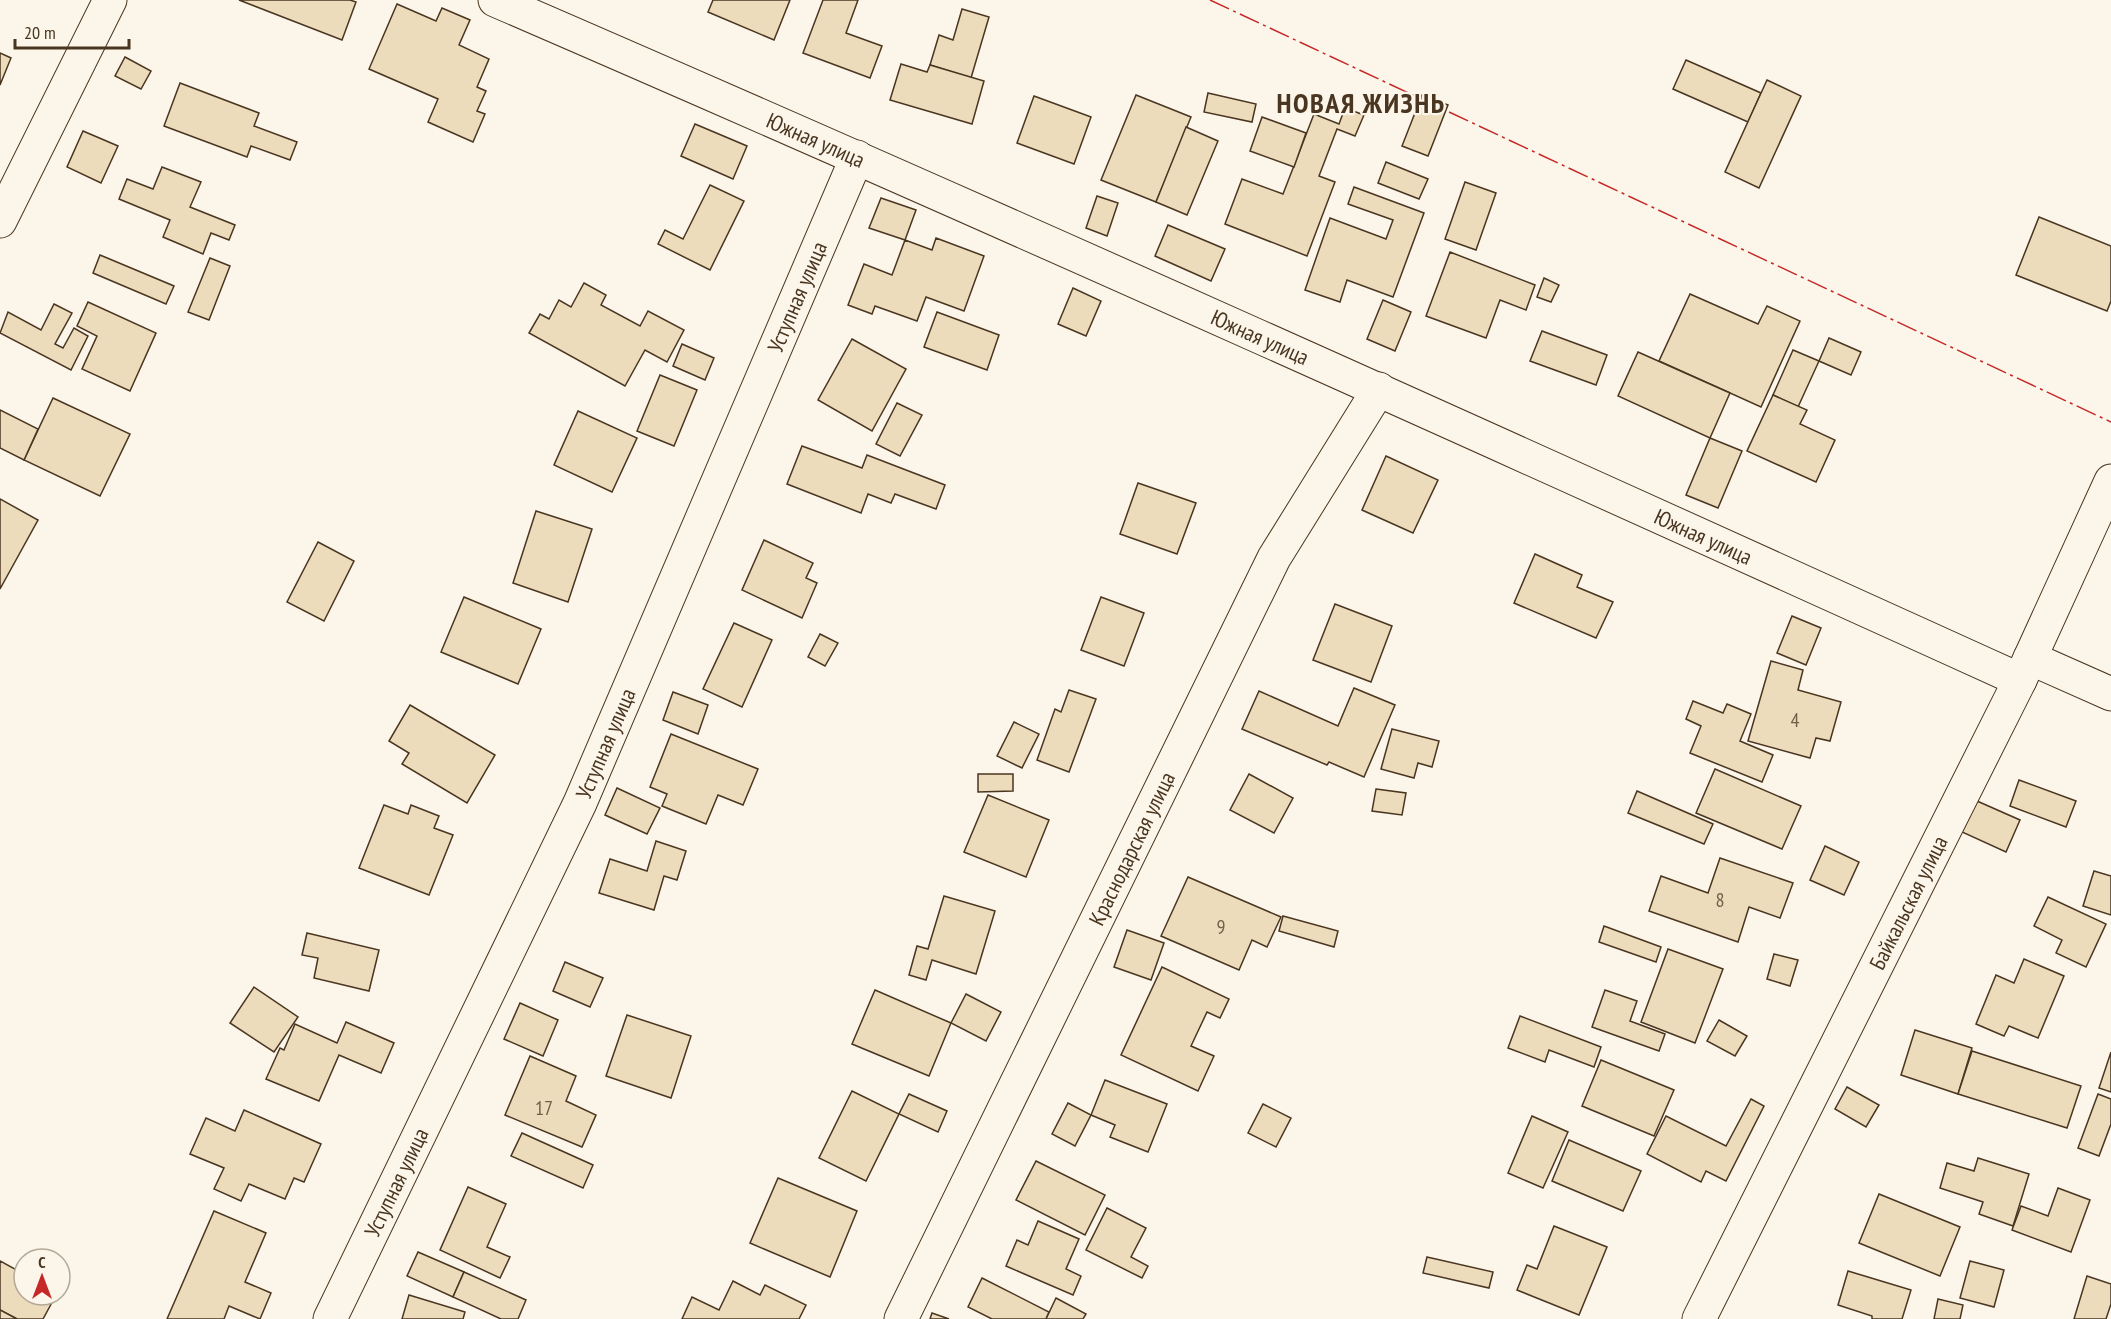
<svg xmlns="http://www.w3.org/2000/svg" width="2111" height="1319" font-family="'PT Sans Narrow',sans-serif">
  <style>
    .building { fill: #ecdcbc; stroke: #4a3520; stroke-width: 1.5 }
    .lines { fill: none; stroke-linecap: round; stroke-linejoin: round }
    .minor-casing { stroke: #4a3520; stroke-width: 35 }
    .minor { stroke: #fbf6e9; stroke-width: 33 }
    .power { stroke: #c62828; stroke-width: 1.5; stroke-dasharray: 21 4.5 3 4.5; stroke-linecap: butt }
    .labels { text-anchor: middle; dominant-baseline: central; stroke-width: 4.5; stroke-linejoin: round; paint-order: stroke }
    .number-label { font-size: 20px; fill: #725f47 }
    .street-label { font-size: 22px; fill: #4a3520; stroke: #fbf6e9 }
    .district-label { font-size: 28px; font-weight: bold; letter-spacing: 1.5px; fill: #4a3520; stroke: #fbf6e9 }
  </style>
  <rect width="100%" height="100%" fill="#fbf6e9"/>
  <g class="building">
    <polygon points="239,0 350,0 356,2 342,40"/>
    <polygon points="713,0 790,0 774,40 708,12"/>
    <polygon points="823,0 858,0 846,33 882,46 870,78 803,53"/>
    <polygon points="397,4 436,21 442,8 470,20 459,45 489,59 477,87 486,91 477,111 485,114 473,142 428,122 438,99 369,69"/>
    <polygon points="962,9 989,17 971,78 930,65 939,35 953,40"/>
    <polygon points="0,53 11,58 0,85"/>
    <polygon points="125,57 151,71 141,89 115,76"/>
    <polygon points="1686,60 1761,93 1748,122 1673,89"/>
    <polygon points="901,64 927,72 930,65 984,81 972,124 890,100"/>
    <polygon points="1767,80 1801,96 1759,188 1725,172"/>
    <polygon points="180,83 259,113 254,126 297,142 290,160 251,146 247,157 164,126"/>
    <polygon points="1208,93 1256,104 1252,122 1204,112"/>
    <polygon points="1136,95 1191,117 1156,202 1101,180"/>
    <polygon points="1422,95 1448,105 1428,156 1402,146"/>
    <polygon points="1034,96 1091,117 1074,164 1017,143"/>
    <polygon points="1345,108 1364,115 1355,136 1337,129 1319,176 1335,182 1307,256 1225,224 1242,179 1283,194 1314,114 1339,124"/>
    <polygon points="1262,117 1306,133 1294,167 1250,151"/>
    <polygon points="695,124 747,146 733,179 681,156"/>
    <polygon points="1186,127 1218,141 1187,215 1156,202"/>
    <polygon points="83,131 118,146 101,183 67,167"/>
    <polygon points="1386,162 1428,179 1419,199 1378,183"/>
    <polygon points="162,167 201,182 190,207 235,225 229,240 211,233 203,254 163,237 170,220 119,199 127,179 153,189"/>
    <polygon points="1465,182 1496,193 1476,250 1445,239"/>
    <polygon points="710,185 744,201 710,270 658,244 665,230 683,239"/>
    <polygon points="1354,187 1424,213 1393,297 1347,280 1340,302 1305,290 1330,218 1386,239 1393,220 1348,204"/>
    <polygon points="1097,196 1118,203 1107,236 1086,228"/>
    <polygon points="881,198 916,210 905,240 869,228"/>
    <polygon points="2039,217 2111,246 2111,301 2107,311 2016,275"/>
    <polygon points="1168,225 1225,249 1211,281 1155,256"/>
    <polygon points="936,238 984,256 964,311 926,297 917,321 875,306 872,314 848,305 864,264 892,275 905,240 932,250"/>
    <polygon points="1450,252 1535,285 1526,310 1500,300 1486,338 1426,316"/>
    <polygon points="100,255 174,286 166,304 93,273"/>
    <polygon points="210,258 230,266 209,320 188,312"/>
    <polygon points="1544,278 1559,285 1551,302 1537,297"/>
    <polygon points="584,283 606,295 601,305 640,326 648,311 684,330 667,362 645,350 625,386 529,333 540,314 549,319 559,300 571,307"/>
    <polygon points="1073,288 1101,301 1086,336 1058,324"/>
    <polygon points="1690,294 1758,324 1767,306 1800,321 1761,407 1659,361"/>
    <polygon points="1383,300 1411,312 1395,351 1367,339"/>
    <polygon points="88,302 156,333 130,391 82,369 97,336 77,326"/>
    <polygon points="54,304 72,313 55,344 63,348 74,328 88,336 71,370 0,333 8,312 41,330"/>
    <polygon points="937,312 999,335 987,370 924,347"/>
    <polygon points="1542,331 1607,355 1596,385 1530,361"/>
    <polygon points="1829,338 1861,352 1851,375 1819,361"/>
    <polygon points="852,339 906,369 872,431 818,400"/>
    <polygon points="682,344 714,358 705,380 673,366"/>
    <polygon points="1793,350 1819,361 1798,407 1773,395"/>
    <polygon points="1638,352 1730,393 1710,438 1618,396"/>
    <polygon points="660,375 697,390 674,446 637,431"/>
    <polygon points="1773,395 1807,410 1800,424 1835,440 1816,482 1747,451"/>
    <polygon points="53,398 130,434 100,496 24,460"/>
    <polygon points="897,403 922,415 900,456 876,444"/>
    <polygon points="0,410 38,429 24,460 0,448"/>
    <polygon points="578,411 637,438 612,492 554,465"/>
    <polygon points="1710,438 1742,451 1718,508 1686,495"/>
    <polygon points="802,446 862,468 867,455 945,485 936,509 895,494 891,503 868,494 861,513 787,484"/>
    <polygon points="1386,456 1438,480 1413,533 1362,510"/>
    <polygon points="1138,483 1196,503 1177,554 1120,534"/>
    <polygon points="0,499 38,520 0,589"/>
    <polygon points="536,511 592,529 568,602 513,583"/>
    <polygon points="764,540 813,563 806,578 817,583 802,618 742,590"/>
    <polygon points="318,542 354,561 324,621 287,602"/>
    <polygon points="1535,554 1582,575 1577,587 1613,602 1596,638 1514,603"/>
    <polygon points="464,597 541,629 518,684 441,652"/>
    <polygon points="1101,597 1144,613 1124,666 1081,650"/>
    <polygon points="1335,604 1392,626 1371,682 1313,660"/>
    <polygon points="1792,616 1821,628 1806,665 1777,653"/>
    <polygon points="734,623 772,640 742,707 703,689"/>
    <polygon points="820,634 838,643 825,666 808,657"/>
    <polygon points="1771,661 1803,670 1798,690 1841,702 1830,741 1816,738 1810,758 1748,741"/>
    <polygon points="1354,688 1395,705 1364,777 1329,762 1327,765 1242,729 1259,691 1338,726"/>
    <polygon points="1069,690 1096,699 1069,772 1037,760 1055,709 1061,712"/>
    <polygon points="673,692 708,705 698,734 663,720"/>
    <polygon points="1693,701 1723,713 1727,704 1751,714 1740,741 1773,755 1762,782 1690,753 1701,726 1686,719"/>
    <polygon points="410,705 495,755 467,803 402,764 409,753 389,741"/>
    <polygon points="1014,722 1039,734 1022,768 997,756"/>
    <polygon points="1392,729 1439,741 1432,767 1418,763 1414,778 1381,769"/>
    <polygon points="671,734 758,769 743,805 718,795 706,824 662,806 667,794 650,787"/>
    <polygon points="1715,769 1801,806 1782,849 1696,813"/>
    <polygon points="978,774 1013,774 1013,791 978,792"/>
    <polygon points="1249,774 1293,798 1274,833 1230,810"/>
    <polygon points="2019,780 2076,801 2066,827 2010,806"/>
    <polygon points="617,788 660,808 647,834 605,815"/>
    <polygon points="1376,789 1406,793 1402,815 1372,811"/>
    <polygon points="1637,791 1713,824 1704,844 1628,813"/>
    <polygon points="988,795 1049,820 1026,877 964,852"/>
    <polygon points="1977,801 2020,820 2006,852 1962,832"/>
    <polygon points="384,805 408,814 411,805 439,816 434,828 453,835 429,895 359,868"/>
    <polygon points="656,841 686,851 677,880 664,876 654,910 599,893 610,859 647,871"/>
    <polygon points="1825,846 1859,862 1844,895 1810,880"/>
    <polygon points="1720,858 1793,883 1780,918 1749,907 1738,942 1649,911 1661,876 1708,893"/>
    <polygon points="2094,871 2111,876 2111,915 2083,906"/>
    <polygon points="1188,877 1281,917 1267,947 1252,940 1239,970 1161,936"/>
    <polygon points="944,896 995,911 976,974 932,960 926,980 909,975 917,946 928,949"/>
    <polygon points="2048,897 2106,924 2086,967 2056,953 2062,940 2034,926"/>
    <polygon points="1283,916 1338,931 1334,947 1279,931"/>
    <polygon points="1604,926 1661,947 1656,962 1599,942"/>
    <polygon points="1127,930 1164,943 1151,980 1114,967"/>
    <polygon points="307,933 379,950 369,991 314,978 318,958 302,955"/>
    <polygon points="1668,949 1723,969 1695,1043 1641,1022"/>
    <polygon points="1774,954 1798,960 1790,986 1767,979"/>
    <polygon points="2024,959 2064,976 2038,1038 2009,1026 2004,1036 1976,1024 1996,975 2014,983"/>
    <polygon points="565,962 603,978 590,1007 553,991"/>
    <polygon points="1162,967 1229,999 1220,1018 1207,1012 1191,1046 1214,1056 1198,1091 1121,1055"/>
    <polygon points="254,987 298,1017 274,1052 230,1023"/>
    <polygon points="875,990 951,1023 929,1076 852,1044"/>
    <polygon points="1605,990 1637,1001 1630,1021 1665,1034 1659,1051 1592,1027"/>
    <polygon points="966,994 1001,1012 986,1041 951,1023"/>
    <polygon points="520,1003 558,1020 543,1056 504,1039"/>
    <polygon points="627,1015 691,1036 671,1098 606,1076"/>
    <polygon points="1520,1016 1601,1047 1594,1067 1549,1050 1545,1062 1508,1048"/>
    <polygon points="1719,1020 1747,1036 1735,1056 1707,1041"/>
    <polygon points="346,1022 394,1043 381,1073 339,1055 319,1101 266,1079 280,1048 284,1050 295,1024 337,1043"/>
    <polygon points="1915,1030 1972,1048 1958,1094 1901,1075"/>
    <polygon points="1972,1051 2081,1086 2067,1128 1958,1094"/>
    <polygon points="2111,1052 2111,1092 2099,1088"/>
    <polygon points="530,1056 576,1076 566,1101 596,1115 582,1147 505,1115"/>
    <polygon points="1601,1060 1674,1090 1654,1136 1582,1106"/>
    <polygon points="1105,1080 1167,1104 1148,1152 1110,1137 1115,1125 1091,1115"/>
    <polygon points="1847,1087 1879,1105 1866,1127 1835,1109"/>
    <polygon points="852,1091 899,1114 866,1181 819,1158"/>
    <polygon points="909,1094 947,1111 938,1132 899,1114"/>
    <polygon points="2098,1094 2111,1099 2111,1124 2099,1156 2078,1148"/>
    <polygon points="1751,1099 1764,1106 1726,1181 1706,1171 1701,1182 1647,1154 1666,1116 1726,1146"/>
    <polygon points="1068,1103 1091,1115 1075,1146 1052,1134"/>
    <polygon points="1263,1104 1291,1118 1276,1147 1248,1133"/>
    <polygon points="244,1110 321,1144 304,1182 294,1178 285,1199 249,1184 241,1201 214,1189 224,1168 190,1154 206,1118 235,1131"/>
    <polygon points="1532,1116 1568,1132 1543,1188 1508,1173"/>
    <polygon points="522,1133 593,1165 583,1188 511,1156"/>
    <polygon points="1569,1140 1641,1171 1623,1211 1552,1181"/>
    <polygon points="1978,1158 2029,1174 2013,1226 1979,1214 1983,1202 1940,1188 1947,1163 1974,1171"/>
    <polygon points="1036,1161 1105,1195 1085,1235 1016,1200"/>
    <polygon points="778,1178 857,1211 830,1277 750,1243"/>
    <polygon points="468,1187 506,1204 487,1247 510,1257 500,1278 440,1250"/>
    <polygon points="2058,1188 2090,1200 2071,1252 2012,1230 2021,1206 2048,1216"/>
    <polygon points="1879,1194 1960,1227 1940,1276 1859,1243"/>
    <polygon points="1107,1208 1146,1228 1131,1257 1148,1266 1142,1278 1086,1250"/>
    <polygon points="214,1211 266,1233 245,1282 271,1293 260,1319 229,1306 224,1319 167,1319"/>
    <polygon points="1038,1221 1079,1239 1066,1269 1081,1276 1073,1295 1006,1266 1017,1240 1028,1245"/>
    <polygon points="1554,1226 1607,1247 1579,1315 1517,1290 1527,1265 1537,1269"/>
    <polygon points="418,1252 464,1272 453,1297 407,1276"/>
    <polygon points="1427,1257 1493,1272 1489,1288 1423,1273"/>
    <polygon points="0,1261 24,1274 24,1295 56,1295 43,1319 17,1319 0,1310"/>
    <polygon points="1970,1261 2004,1270 1994,1307 1960,1298"/>
    <polygon points="1848,1271 1911,1290 1902,1319 1872,1319 1872,1316 1838,1305"/>
    <polygon points="464,1272 526,1300 518,1319 501,1319 453,1297"/>
    <polygon points="2087,1276 2111,1284 2111,1304 2106,1319 2074,1319"/>
    <polygon points="982,1278 1049,1312 1046,1319 992,1319 968,1307"/>
    <polygon points="733,1281 760,1295 765,1285 806,1305 799,1319 682,1319 692,1297 719,1310"/>
    <polygon points="409,1295 465,1312 463,1319 402,1319"/>
    <polygon points="1056,1298 1086,1314 1083,1319 1046,1319"/>
    <polygon points="1938,1299 1963,1305 1960,1319 1934,1319"/>
    <polygon points="0,1310 17,1319 0,1319"/>
    <polygon points="932,1313 949,1319 930,1319"/>
  </g>
  <g class="lines">
    <g class="minor-casing">
      <g id="minor">
        <path id="s1" d="M 495,0 C 1006,221 1513,450 2020,680"/>
        <polyline points="0,221 110,0"/>
        <polyline points="2030,658 2111,694"/>
        <path id="s2" d="M 330,1319 L 580,803 L 857,157"/>
        <path id="s3" d="M 901,1319 L 1274,558 L 1379,389"/>
        <path id="s4" d="M 1699,1319 L 2020,680 L 2111,481"/>
      </g>
    </g>
    <use href="#minor" class="minor"/>
    <polyline class="power" points="1210,0 2111,422"/>
  </g>
  <g class="labels">
    <g class="number-label">
      <text x="1795" y="720">4</text>
      <text x="1720" y="900">8</text>
      <text x="1221" y="927">9</text>
      <text x="544" y="1108">17</text>
    </g>
    <g class="street-label">
      <text stroke="none"><textPath href="#s1" startOffset="350">Южная улица</textPath></text>
      <text stroke="none"><textPath href="#s2" startOffset="1124">Уступная улица</textPath></text>
      <text stroke="none"><textPath href="#s1" startOffset="836">Южная улица</textPath></text>
      <text stroke="none"><textPath href="#s1" startOffset="1322">Южная улица</textPath></text>
      <text stroke="none"><textPath href="#s2" startOffset="638">Уступная улица</textPath></text>
      <text stroke="none"><textPath href="#s3" startOffset="524">Краснодарская улица</textPath></text>
      <text stroke="none"><textPath href="#s4" startOffset="466">Байкальская улица</textPath></text>
      <text stroke="none"><textPath href="#s2" startOffset="152">Уступная улица</textPath></text>
    </g>
    <g class="district-label">
      <text x="1361" y="102">НОВАЯ ЖИЗНЬ</text>
    </g>
  </g>
  <g transform="translate(42 1277)"><circle r="28" fill="#fbf6e9" stroke="#b4a999" stroke-width="1.5"/>
  <path d="M0-4.5L10 22L0 15L-10 22Z" fill="#c62828"/>
  <text y="-9" font-size="16" font-weight="bold" text-anchor="middle" fill="#4a3520">С</text>
  </g>
  <path d="M15 39v9h114v-9" fill="none" stroke="#4a3520" stroke-width="3"/>
  <text x="24" y="39" font-size="18" fill="#4a3520" stroke="#fbf6e9" stroke-width="4.5" paint-order="stroke">20 m</text>
</svg>
